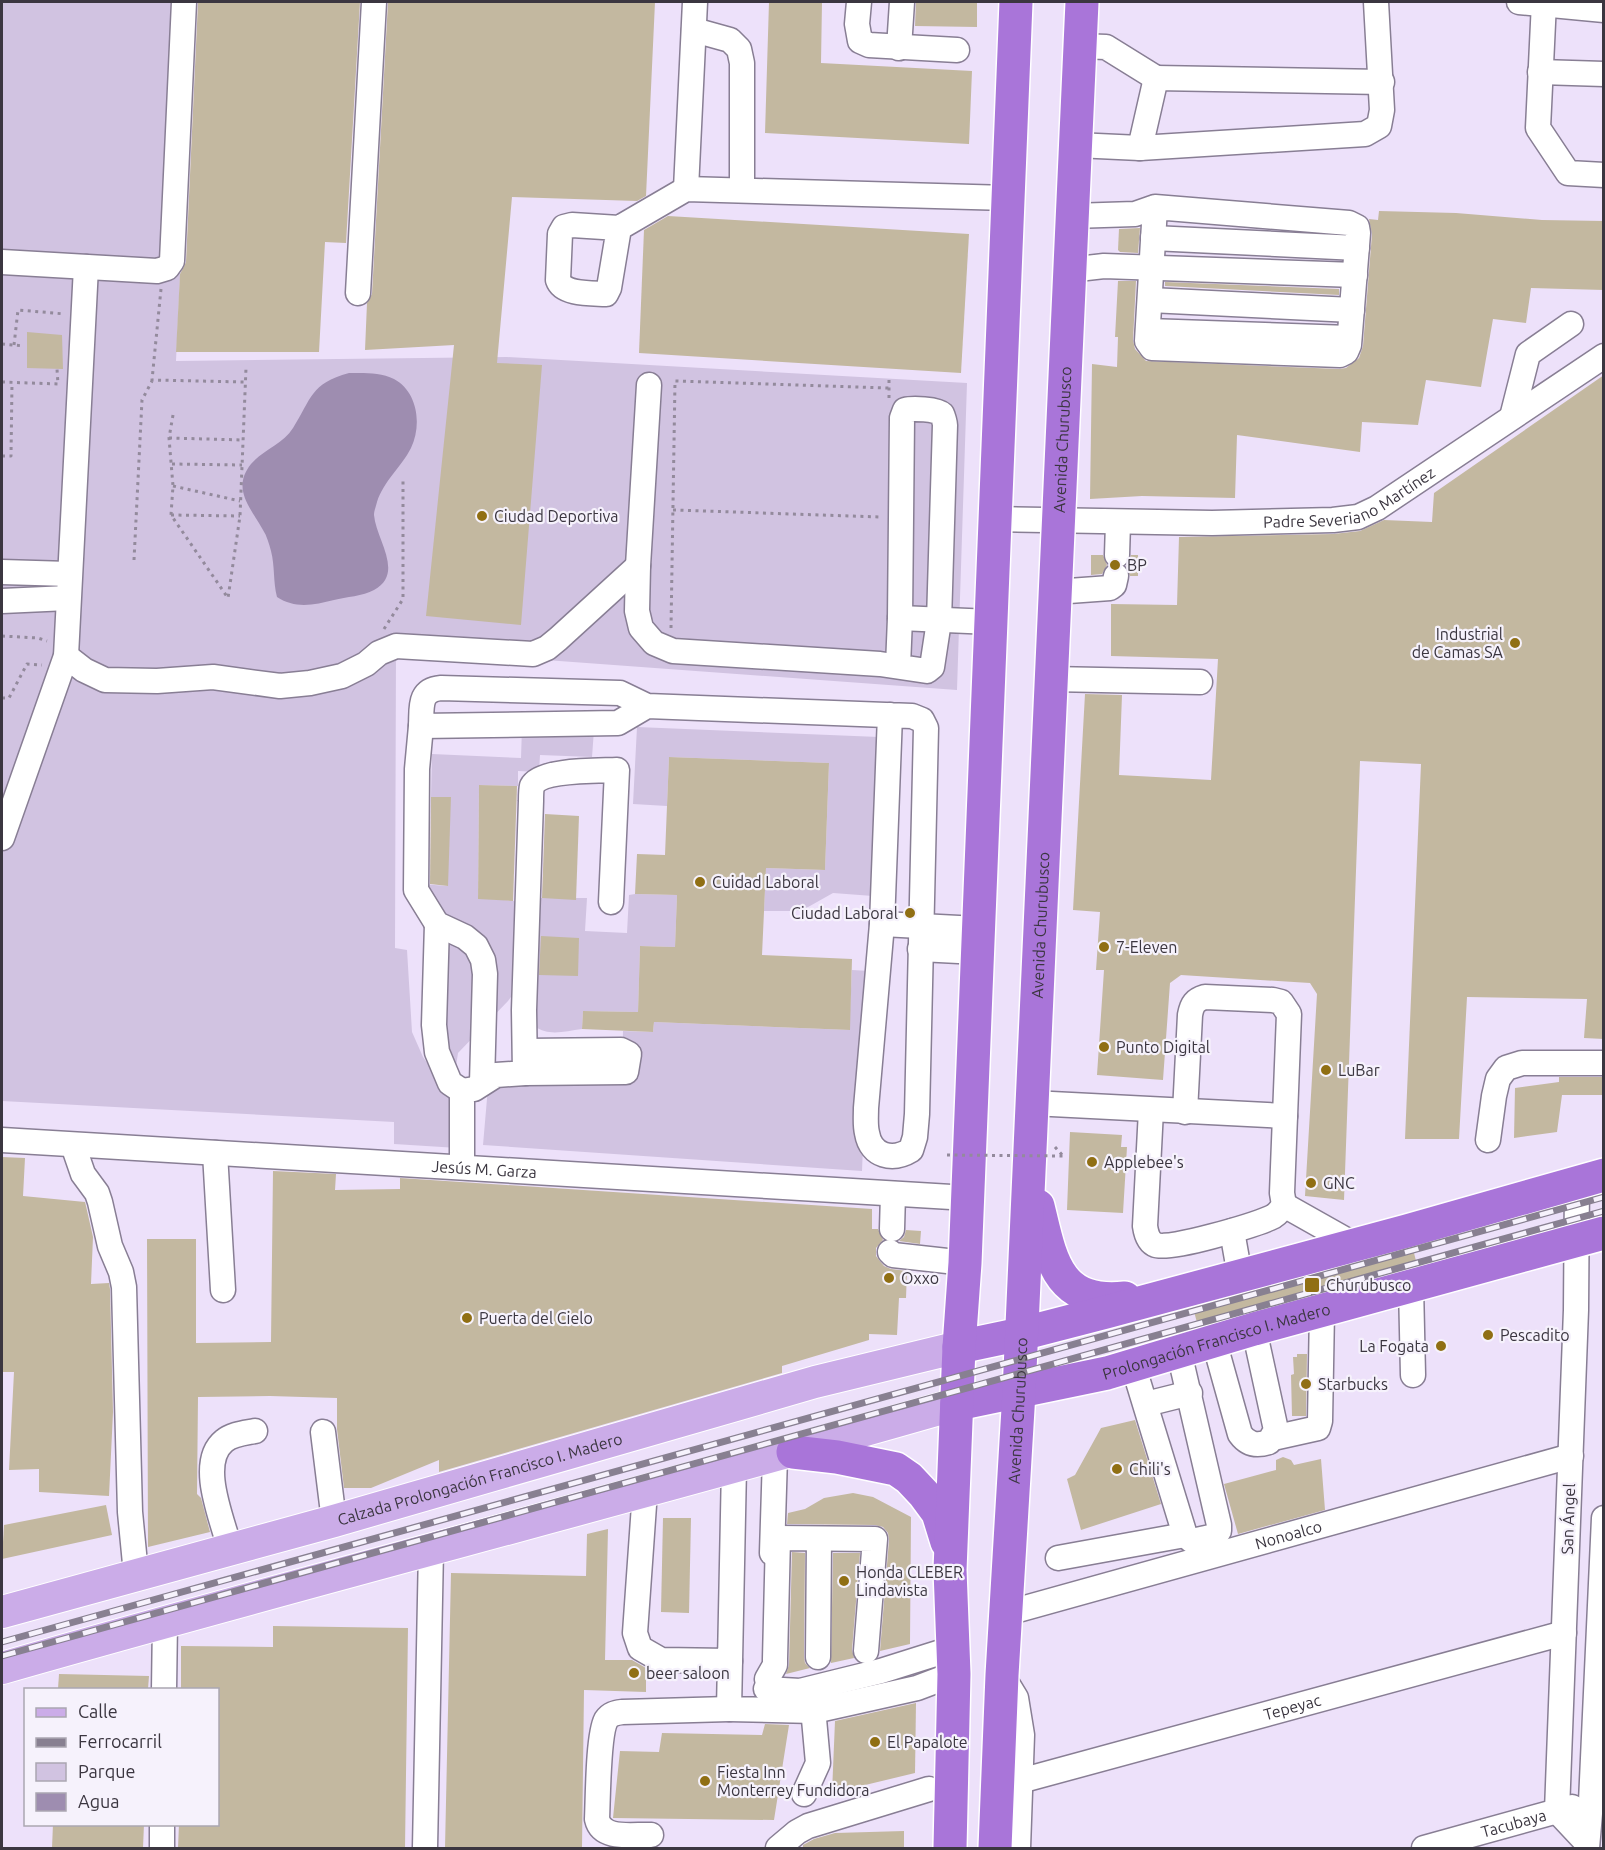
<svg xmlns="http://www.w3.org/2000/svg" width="1605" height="1850" font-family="Ubuntu,sans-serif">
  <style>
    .green { fill: #d1c3e1 }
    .water { fill: #9e8db0 }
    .building { fill: #c3b8a0 }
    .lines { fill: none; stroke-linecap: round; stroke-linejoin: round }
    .minor-casing { stroke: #887e94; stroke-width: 27 }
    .major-casing { stroke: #fff; stroke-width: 34 }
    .highway-casing { stroke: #fff; stroke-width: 36 }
    .path { stroke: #938a9c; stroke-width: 3; stroke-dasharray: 3 4.5; stroke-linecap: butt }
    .minor { stroke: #fff; stroke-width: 24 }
    .major { stroke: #cbace8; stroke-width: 32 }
    .highway { stroke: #a975d9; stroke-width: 33 }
    .rail-casing { stroke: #888091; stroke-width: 7 }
    .rail { stroke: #f6f2fc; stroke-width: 4.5; stroke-dasharray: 14; stroke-linecap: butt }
    .path-bridge { stroke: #938a9c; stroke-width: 3; stroke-dasharray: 3 4.5; stroke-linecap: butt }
    .poi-dot { fill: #906f14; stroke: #f6f2fc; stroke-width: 2 }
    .labels { text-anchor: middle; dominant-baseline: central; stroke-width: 4.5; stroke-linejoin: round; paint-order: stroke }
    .street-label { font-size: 16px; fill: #3b3640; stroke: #f6f2fc }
    .poi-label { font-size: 16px; fill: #3b3640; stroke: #f6f2fc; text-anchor: start }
  </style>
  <rect width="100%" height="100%" fill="#ede1fa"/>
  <g class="green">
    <polygon points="2,2 193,2 176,361 507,357 967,383 957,690 396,649 395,948 407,950 412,1032 423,1057 450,1096 457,1115 458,1148 394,1144 394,1122 2,1101"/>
    <polygon points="522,727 594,730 592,757 540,755 539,772 518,771 518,786 479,785 478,898 515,901 516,990 508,1001 458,1053 455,1073 429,984 421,884 447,886 431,797 432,754 521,758"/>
    <polygon points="637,727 879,737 873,896 833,893 801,911 764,911 766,868 825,870 829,763 669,757 667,806 633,804"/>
    <path d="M 635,894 L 677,895 L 675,947 L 640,946 L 638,1012 L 583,1011 L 582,1029 C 564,1031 550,1037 534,1026 L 536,898 L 587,898 L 585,931 L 627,933 L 629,895 Z"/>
    <polygon points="852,970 870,971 862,1171 483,1145 490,1064 622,1068 623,1031 653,1032 654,1022 849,1030"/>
  </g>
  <path class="water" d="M 349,373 C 364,373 380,372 394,379 C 418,392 422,425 411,448 C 402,466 383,482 377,502 C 376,506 374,511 374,515 C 376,540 405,573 374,590 C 363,596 346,597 334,600 C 314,605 295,609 277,597 C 273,582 275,566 271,551 C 269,544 267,536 263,530 C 251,508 231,489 251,464 C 263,450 283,444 293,428 C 312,398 310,384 349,373 Z"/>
  <g class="building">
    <polygon points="198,2 360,2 346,243 325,242 319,352 176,352 180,274 186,262"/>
    <polygon points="388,2 655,2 646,196 637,201 512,197 497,363 542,365 521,625 426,616 454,345 365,350 367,303 372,294"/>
    <polygon points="769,2 822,2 821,63 972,71 969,144 765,133"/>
    <polygon points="916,2 977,2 977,27 915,26"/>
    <polygon points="1379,211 1456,213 1542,220 1604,221 1604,290 1531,288 1526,323 1493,319 1481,387 1426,380 1418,425 1362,422 1360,452 1237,435 1235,498 1142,496 1090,499 1092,364 1117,367 1118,337 1115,337 1118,281 1136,281 1133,340 1135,349 1146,361 1339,369 1346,368 1359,358 1363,346 1372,234 1369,219 1378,220"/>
    <polygon points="668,216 969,234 961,373 639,353 644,230"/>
    <polygon points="1140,228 1138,253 1120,252 1118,250 1119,229"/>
    <polygon points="1165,282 1339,289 1339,295 1165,286"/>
    <polygon points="27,332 62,335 63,369 27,368"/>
    <polygon points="1604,375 1604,1039 1584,1038 1587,999 1467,997 1459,1139 1405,1139 1421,764 1360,761 1344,1200 1305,1196 1317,994 1310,983 1181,975 1170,983 1163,1080 1097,1075 1104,970 1096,970 1100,912 1073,910 1085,694 1122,695 1119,775 1211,780 1218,659 1111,656 1111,604 1177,605 1179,537 1333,534 1360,531 1384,520 1432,522 1434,493"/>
    <polygon points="1091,555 1103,555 1107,565 1102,574 1091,575"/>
    <polygon points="1131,555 1138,555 1138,576 1130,576 1126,566"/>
    <polygon points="669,757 829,763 825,870 766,868 762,955 852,959 850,1030 654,1022 653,1032 582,1029 583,1011 638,1012 640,946 675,947 677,895 635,894 637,854 665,855"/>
    <polygon points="479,785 517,786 513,901 478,899"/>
    <polygon points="431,797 451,797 448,886 430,884"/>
    <polygon points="545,814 579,816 576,900 542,898"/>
    <polygon points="541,936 579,938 578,976 539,975"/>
    <polygon points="1559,1077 1604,1077 1604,1095 1562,1095 1557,1132 1514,1138 1515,1088 1559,1082"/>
    <polygon points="1070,1132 1122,1135 1121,1147 1127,1147 1123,1213 1067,1210"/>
    <polygon points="2,1157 25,1158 23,1196 85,1202 86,1206 93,1237 91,1284 109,1283 110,1289 113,1412 109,1496 39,1492 39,1469 9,1470 14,1372 2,1372"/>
    <polygon points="273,1171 336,1174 335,1190 400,1189 400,1178 872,1209 872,1229 878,1229 883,1240 876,1248 876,1256 884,1266 891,1269 907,1271 906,1298 899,1298 897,1335 869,1334 869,1340 782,1366 782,1373 439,1472 439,1460 371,1488 344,1488 337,1429 337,1398 270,1396 198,1397 197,1494 201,1498 210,1532 148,1547 147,1239 196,1239 196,1343 271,1342"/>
    <polygon points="906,1230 921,1231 920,1244 899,1241 904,1237"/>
    <polygon points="1413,1249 1417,1265 1198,1326 1193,1308"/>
    <polygon points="1297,1354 1307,1354 1306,1416 1292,1416 1291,1375 1294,1374 1293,1357 1297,1357"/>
    <polygon points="1135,1420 1161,1504 1081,1530 1067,1479 1075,1475 1101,1428"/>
    <polygon points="1283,1457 1291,1460 1294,1465 1321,1459 1325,1510 1238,1534 1224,1484 1276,1470 1276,1460"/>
    <polygon points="853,1493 873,1497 911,1517 910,1644 880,1651 889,1540 888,1533 883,1527 875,1525 787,1524 788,1513 805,1509 824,1498"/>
    <polygon points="106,1505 112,1535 2,1559 4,1525"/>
    <polygon points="663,1518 691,1518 689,1613 661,1612"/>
    <polygon points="608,1529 605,1660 632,1660 646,1668 646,1692 584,1690 582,1848 445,1848 451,1573 586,1576 587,1534"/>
    <polygon points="792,1552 805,1553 804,1657 805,1663 810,1668 786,1674 789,1665"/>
    <polygon points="833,1553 860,1553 852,1650 854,1658 831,1663"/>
    <polygon points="273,1626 408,1628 405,1848 178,1848 179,1824 218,1824 218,1689 181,1689 181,1646 273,1647"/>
    <polygon points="59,1674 149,1676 148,1689 58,1689"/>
    <polygon points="916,1703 915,1773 832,1793 835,1721"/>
    <polygon points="765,1724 789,1725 774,1820 613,1818 620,1751 659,1752 662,1733 762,1735"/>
    <polygon points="53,1824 144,1824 143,1848 52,1848"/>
    <polygon points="904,1831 904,1848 803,1848 803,1845 814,1839 835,1833"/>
  </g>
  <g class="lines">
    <g class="minor-casing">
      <g id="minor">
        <polyline points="859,2 857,24 860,41 869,45 957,50"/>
        <polyline points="1519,2 1604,10"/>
        <polyline points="1544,2 1538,128 1568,173 1604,175"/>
        <polyline points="694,30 730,40 739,49 742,63 742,190"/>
        <polyline points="1080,46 1106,47 1156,78"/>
        <polyline points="899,48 902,2"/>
        <polyline points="1540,72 1604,74"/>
        <polyline points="1076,145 1140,148 1365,134 1379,126 1382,110 1376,2"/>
        <polyline points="1140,148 1156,78 1382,82"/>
        <polyline points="686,189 695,2"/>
        <polyline points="1072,216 1135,214 1155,207 1349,223 1357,227 1358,233 1349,345 1346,352 1340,355 1152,348 1147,341 1155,207"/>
        <path d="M 619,228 L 609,288 L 606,294 C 593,293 563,295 558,280 L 560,234 L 564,227 L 572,225 L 619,228 L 686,189 L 1008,198"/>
        <polyline points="1153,238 1357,248"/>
        <polyline points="2,262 157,271 167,268 172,261 184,2"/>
        <polyline points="1069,270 1104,266 1355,275"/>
        <polyline points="358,293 374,2"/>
        <polyline points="1150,300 1352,310"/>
        <polyline points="1148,331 1349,338"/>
        <path d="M 649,385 L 638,566 L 637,611 L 641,628 L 654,643 L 673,651 L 880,664 L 927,671 L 932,667 L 939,621 L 945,425 C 945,423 943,416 942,414 C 937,409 912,408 905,410 L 902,418 L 900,618 L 898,666"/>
        <polyline points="1512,417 1528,354 1571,324"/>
        <path id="s1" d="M 995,519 L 1212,523 L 1333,520 L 1358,517 L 1377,508 L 1604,356"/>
        <polyline points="1117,555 1118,523"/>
        <polyline points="2,572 69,574"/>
        <polyline points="1055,592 1110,588 1114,585 1116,576"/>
        <polyline points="2,601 68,598"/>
        <polyline points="900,618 991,622"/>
        <polyline points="66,656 84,670 105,680 157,681 213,677 280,686 310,683 342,676 366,664 379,653 396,646 533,654 547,648 558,639 638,566"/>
        <polyline points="1051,679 1200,682"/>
        <path d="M 647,706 L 618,723 L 421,726 C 422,708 418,690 441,688 L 620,693 L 647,706 L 912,716 L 922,720 L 926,728 L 917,1114 L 915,1137 L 911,1150 C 893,1161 871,1157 867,1133 C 865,1125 866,1116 866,1108 L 882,924 L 890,715"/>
        <polyline points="421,726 417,769 416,890 437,924 465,937 476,946 483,960 485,974 482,1083"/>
        <polyline points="2,838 66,656 86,267"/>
        <polyline points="437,924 434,1025 437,1052 450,1083 462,1091"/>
        <polyline points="882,924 978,929"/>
        <polyline points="920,949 978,952"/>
        <polyline points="525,1073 626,1072 629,1054 621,1050 526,1051"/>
        <polyline points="1032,1103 1285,1116"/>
        <path d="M 1151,1110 L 1145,1226 C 1146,1233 1148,1242 1156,1245 C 1169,1251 1254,1225 1270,1218 C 1276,1216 1280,1211 1284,1205 L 1282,1193 L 1289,1014 L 1281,1002 L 1273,1000 L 1205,997 C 1195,1000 1192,1004 1190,1015 L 1185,1112"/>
        <path id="s2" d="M 2,1140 L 968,1198"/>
        <polyline points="1488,1140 1494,1096 1498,1079 1506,1068 1522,1063 1604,1063"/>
        <polyline points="73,1145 83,1174 97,1193 100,1202 110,1246 121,1272 124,1287 130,1512 136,1574"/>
        <polyline points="215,1153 223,1290"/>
        <path d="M 462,1167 L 462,1091 L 474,1089 L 496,1075 L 525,1073 L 524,1010 L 531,801 C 531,797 531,790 532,786 C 541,769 599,771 617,770 L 611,902"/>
        <polyline points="1577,1182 1576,1310 1557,1811 1587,1843"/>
        <polyline points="1284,1205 1355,1245"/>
        <polyline points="892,1229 893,1194"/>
        <polyline points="1232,1231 1240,1276"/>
        <polyline points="890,1252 893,1255 965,1263"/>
        <polyline points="1411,1286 1413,1375"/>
        <path d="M 1214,1341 L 1240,1434 C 1248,1445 1257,1446 1269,1442 L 1276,1430 L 1254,1329"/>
        <polyline points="1133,1365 1185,1535 1192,1541 1215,1536 1219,1531 1219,1525 1179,1352"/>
        <polyline points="1146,1404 1190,1393"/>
        <polyline points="323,1432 334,1521"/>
        <polyline points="1273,1438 1318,1428 1320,1421 1322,1311"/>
        <polyline points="645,1491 635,1633 640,1648 661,1660 730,1661 734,1467"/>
        <path d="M 230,1549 C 223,1521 197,1463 224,1441 C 232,1434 245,1433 255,1431"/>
        <polyline points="772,1553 775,1457"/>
        <polyline points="1058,1558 1185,1535"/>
        <path id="s3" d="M 1007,1613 L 1571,1456"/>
        <polyline points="818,1657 819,1539"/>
        <polyline points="730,1661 729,1709 814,1711 917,1688 954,1674"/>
        <polyline points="1002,1675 1016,1698 1022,1735 1018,1848"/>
        <polyline points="767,1679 775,1665 775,1659 778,1538 875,1539 866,1651"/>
        <polyline points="766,1689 800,1691 881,1671 954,1648"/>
        <polyline points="164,1690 165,1621"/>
        <path id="s4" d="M 1020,1781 L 1564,1633"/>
        <polyline points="804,1794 818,1763 812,1697"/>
        <path d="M 651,1835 C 634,1834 602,1841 597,1819 C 598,1799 598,1735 606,1720 C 610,1714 615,1713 622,1712 L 729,1709"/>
        <polyline points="162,1848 162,1824"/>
        <polyline points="425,1848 431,1549"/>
        <polyline points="778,1848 797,1832 808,1826 929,1789"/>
        <path id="s5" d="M 1424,1848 L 1572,1807"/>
        <polyline points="1587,1848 1591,1802 1604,1518"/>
      </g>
    </g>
    <g class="major-casing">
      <g id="major">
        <path id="s6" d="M 2,1612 L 334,1521 L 815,1382 L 959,1347"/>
        <path d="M 2,1668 C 319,1577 639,1496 957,1404"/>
      </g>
    </g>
    <g class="highway-casing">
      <g id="highway">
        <path d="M 1038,1206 C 1051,1260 1057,1305 1125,1298"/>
        <polyline points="959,1347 1021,1334 1106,1312 1407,1231 1604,1175"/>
        <path id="s7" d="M 957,1404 L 1107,1373 L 1254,1329 L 1604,1233"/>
        <polyline points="793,1452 837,1457 896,1469 909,1478 924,1494 938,1513 947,1542"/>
        <polyline points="950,1848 954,1674 950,1570 959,1347 965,1263 1016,2"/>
        <path id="s8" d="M 995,1848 L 1002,1675 L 1019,1392 L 1082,2"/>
      </g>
    </g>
    <g class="path">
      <polyline points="161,289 152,380 246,382"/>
      <polyline points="2,344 24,346"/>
      <polyline points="14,345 18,310 65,314"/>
      <polyline points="2,382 58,384 57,369"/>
      <polyline points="889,398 889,379"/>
      <polyline points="173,415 169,438 173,486 171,515 228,598 240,516 246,368"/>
      <polyline points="169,438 244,440"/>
      <polyline points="2,456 11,456 12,383"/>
      <polyline points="172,464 242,465"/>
      <polyline points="173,486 240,501"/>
      <polyline points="673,510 881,517"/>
      <polyline points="171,515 240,516"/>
      <polyline points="134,560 142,400 152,381"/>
      <polyline points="671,628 675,381 889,388"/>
      <polyline points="384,629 403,599 403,477"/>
      <polyline points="2,636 38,638 47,641"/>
      <polyline points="2,698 9,698 27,664 42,665"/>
      <polyline points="1055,1147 1063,1156"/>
    </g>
    <use href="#minor" class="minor"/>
    <use href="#major" class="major"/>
    <use href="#highway" class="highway"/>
    <g class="rail-casing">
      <g id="rail">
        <polyline points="2,1642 1604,1197"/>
        <polyline points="2,1656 1604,1211"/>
      </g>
    </g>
    <use href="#rail" class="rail"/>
    <polyline class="path-bridge" points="947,1155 1063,1156"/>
  </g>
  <g class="poi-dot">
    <circle cx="482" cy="516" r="6"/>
    <circle cx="1115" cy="565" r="6"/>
    <circle cx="1515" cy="643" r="6"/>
    <circle cx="700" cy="882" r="6"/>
    <circle cx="910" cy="913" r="6"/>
    <circle cx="1104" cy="947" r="6"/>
    <circle cx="1104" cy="1047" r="6"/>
    <circle cx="1326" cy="1070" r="6"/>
    <circle cx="1092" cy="1162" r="6"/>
    <circle cx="1311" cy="1183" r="6"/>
    <circle cx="889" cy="1278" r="6"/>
    <rect x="1304" y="1277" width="16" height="16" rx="3"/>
    <circle cx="467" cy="1318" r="6"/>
    <circle cx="1488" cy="1335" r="6"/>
    <circle cx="1441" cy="1346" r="6"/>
    <circle cx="1306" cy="1384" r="6"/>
    <circle cx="1117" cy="1469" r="6"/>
    <circle cx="844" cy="1581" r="6"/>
    <circle cx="634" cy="1673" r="6"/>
    <circle cx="875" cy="1742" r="6"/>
    <circle cx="705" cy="1781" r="6"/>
  </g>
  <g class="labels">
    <g class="street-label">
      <text stroke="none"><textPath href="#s8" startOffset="1410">Avenida Churubusco</textPath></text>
      <text stroke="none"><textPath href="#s1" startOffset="360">Padre Severiano Martínez</textPath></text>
      <text stroke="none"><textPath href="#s8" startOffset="924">Avenida Churubusco</textPath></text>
      <text stroke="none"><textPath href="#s2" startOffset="483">Jesús M. Garza</textPath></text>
      <text stroke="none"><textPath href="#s7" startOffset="267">Prolongación Francisco I. Madero</textPath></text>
      <text stroke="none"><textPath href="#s8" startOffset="438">Avenida Churubusco</textPath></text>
      <text stroke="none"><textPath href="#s6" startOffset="496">Calzada Prolongación Francisco I. Madero</textPath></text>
      <text transform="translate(1568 1519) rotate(-88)">San Ángel</text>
      <text stroke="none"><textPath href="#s3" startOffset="292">Nonoalco</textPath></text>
      <text stroke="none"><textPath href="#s4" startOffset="282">Tepeyac</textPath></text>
      <text stroke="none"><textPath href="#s5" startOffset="93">Tacubaya</textPath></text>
    </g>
    <g class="poi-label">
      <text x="494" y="516">Ciudad Deportiva</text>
      <text x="1127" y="565">BP</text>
      <text x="1503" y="634" text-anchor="end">Industrial<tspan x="1503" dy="18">de Camas SA</tspan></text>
      <text x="712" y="882">Cuidad Laboral</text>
      <text x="898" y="913" text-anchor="end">Ciudad Laboral</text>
      <text x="1116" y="947">7-Eleven</text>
      <text x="1116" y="1047">Punto Digital</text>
      <text x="1338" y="1070">LuBar</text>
      <text x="1104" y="1162">Applebee's</text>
      <text x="1323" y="1183">GNC</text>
      <text x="901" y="1278">Oxxo</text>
      <text x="1326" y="1285">Churubusco</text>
      <text x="479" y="1318">Puerta del Cielo</text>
      <text x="1500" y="1335">Pescadito</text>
      <text x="1429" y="1346" text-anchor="end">La Fogata</text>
      <text x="1318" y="1384">Starbucks</text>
      <text x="1129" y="1469">Chili's</text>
      <text x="856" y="1572">Honda CLEBER<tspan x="856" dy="18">Lindavista</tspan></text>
      <text x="646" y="1673">beer saloon</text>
      <text x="887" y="1742">El Papalote</text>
      <text x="717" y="1772">Fiesta Inn<tspan x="717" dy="18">Monterrey Fundidora</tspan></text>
    </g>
  </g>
  <rect width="1605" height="1850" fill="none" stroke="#3b3640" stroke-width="6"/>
  <rect x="24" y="1688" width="195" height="138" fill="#f6f2fc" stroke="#aba7b1" stroke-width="1.5"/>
  <rect x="36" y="1708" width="30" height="9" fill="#cbace8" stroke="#aba7b1" stroke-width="1.5"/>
  <text x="78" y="1718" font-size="18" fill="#3b3640">Calle</text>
  <rect x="36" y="1738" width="30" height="9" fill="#888091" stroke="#aba7b1" stroke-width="1.5"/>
  <text x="78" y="1748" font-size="18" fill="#3b3640">Ferrocarril</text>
  <rect x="36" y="1763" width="30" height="18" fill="#d1c3e1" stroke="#aba7b1" stroke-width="1.5"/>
  <text x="78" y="1778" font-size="18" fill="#3b3640">Parque</text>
  <rect x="36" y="1793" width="30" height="18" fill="#9e8db0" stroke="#aba7b1" stroke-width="1.5"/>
  <text x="78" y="1808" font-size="18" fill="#3b3640">Agua</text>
</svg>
